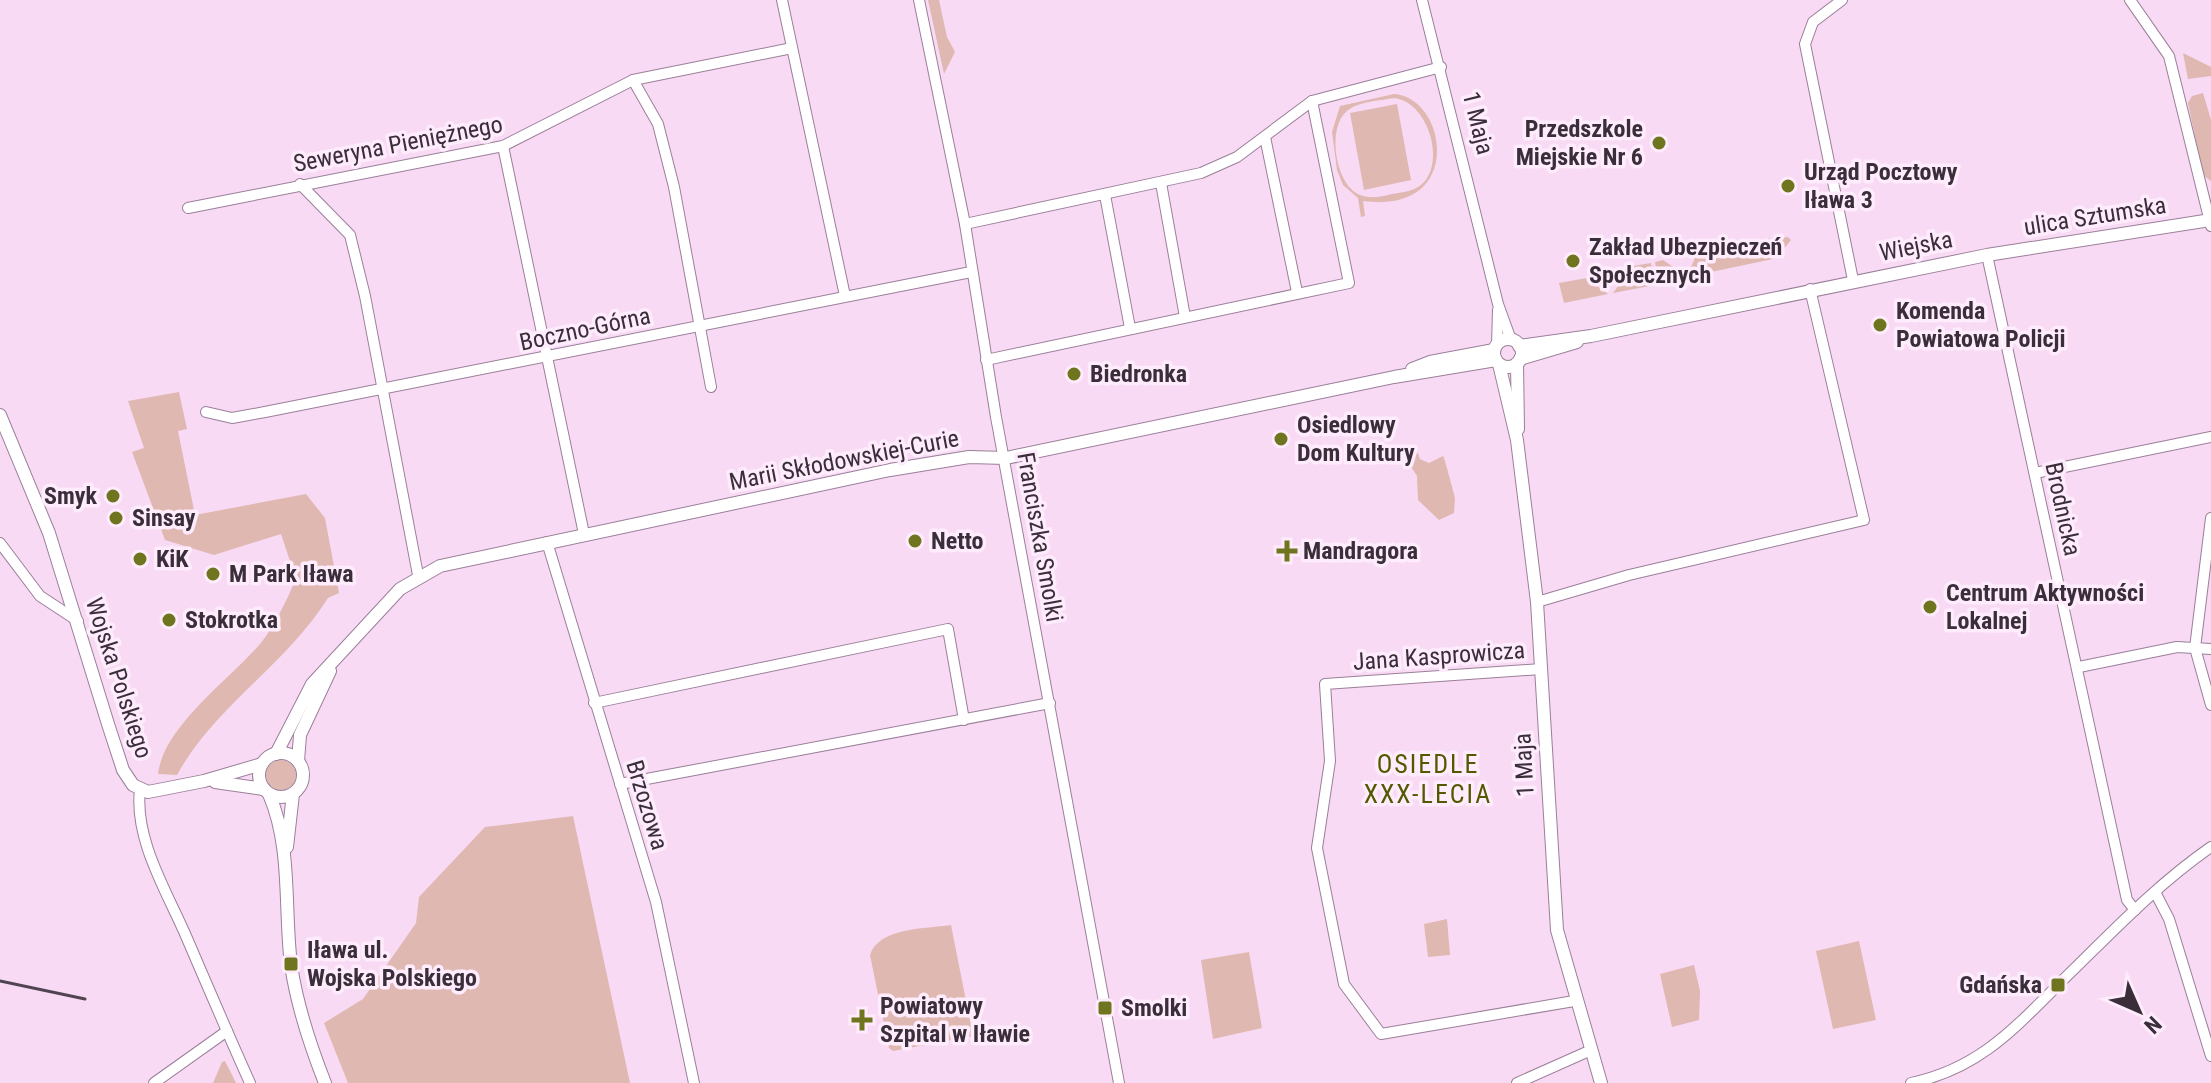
<svg xmlns="http://www.w3.org/2000/svg" width="2211" height="1083" font-family="'Roboto Condensed',sans-serif">
  <style>
    .green { fill: #e0b8b2; fill-rule: evenodd }
    .lines { fill: none; stroke-linecap: round; stroke-linejoin: round }
    .minor-casing { stroke: #9b7f99; stroke-width: 12 }
    .tertiary-casing { stroke: #9b7f99; stroke-width: 14 }
    .minor { stroke: #fff; stroke-width: 10 }
    .tertiary { stroke: #fff; stroke-width: 12 }
    .rail { stroke: #514451; stroke-width: 3 }
    .poi-dot { fill: #6e751e; stroke: #feebfc; stroke-width: 3 }
    .labels { text-anchor: middle; dominant-baseline: central; stroke-width: 7; stroke-linejoin: round; paint-order: stroke }
    .street-label { font-size: 24px; fill: #392e39; stroke: #feebfc }
    .poi-label { font-size: 24px; font-weight: bold; fill: #392e39; stroke: #feebfc; text-anchor: start }
    .neighbourhood-label { font-size: 26px; letter-spacing: 2px; fill: #545900; stroke: #feebfc }
  </style>
  <rect width="100%" height="100%" fill="#f8daf5"/>
  <g class="green">
    <polygon points="928,0 939,0 947,37 955,52 944,74"/>
    <polygon points="2183,53 2211,67 2211,76 2188,79"/>
    <polygon points="2203,93 2211,120 2211,181 2203,175 2188,103 2192,96"/>
    <path d="M 1394,94 C 1447,97 1466,215 1363,201 L 1365,216 L 1361,217 L 1358,198 L 1343,185 L 1337,170 L 1332,132 L 1340,106 ZM 1394,98 C 1426,101 1445,157 1425,181 C 1417,191 1404,192 1392,194 C 1380,197 1368,200 1356,193 C 1335,180 1327,127 1347,111 C 1359,101 1379,101 1394,98 Z"/>
    <polygon points="1397,104 1411,180 1364,190 1350,113"/>
    <polygon points="1788,237 1791,240 1780,254 1764,243 1767,239"/>
    <polygon points="1752,242 1773,259 1687,277 1697,253"/>
    <polygon points="1663,260 1682,273 1682,278 1659,284 1655,262"/>
    <polygon points="1651,263 1655,285 1613,293 1633,266"/>
    <polygon points="1587,278 1608,294 1564,303 1559,283"/>
    <path d="M 179,392 L 187,429 L 178,431 L 195,515 L 306,494 L 325,518 L 339,593 L 328,598 C 286,665 215,706 177,775 L 158,774 C 163,727 230,679 260,644 C 275,626 286,601 296,579 L 281,534 L 214,555 L 165,540 L 132,452 L 144,448 L 128,401 Z"/>
    <polygon points="1418,453 1420,459 1429,463 1443,456 1445,461 1455,498 1454,513 1439,520 1418,500 1417,476 1404,456"/>
    <circle cx="281" cy="775" r="15"/>
    <polygon points="573,816 630,1083 348,1083 324,1023 363,999 416,923 419,897 485,827"/>
    <polygon points="1447,919 1450,955 1428,957 1424,924"/>
    <path d="M 951,925 L 973,1036 L 893,1051 L 889,1048 L 870,955 C 879,927 926,929 951,925 Z"/>
    <polygon points="1859,941 1876,1020 1833,1029 1816,951"/>
    <polygon points="1249,952 1262,1028 1213,1039 1201,960"/>
    <polygon points="1694,965 1700,991 1699,1020 1672,1027 1660,974"/>
    <polygon points="225,1061 236,1083 213,1083 222,1062"/>
  </g>
  <g class="lines">
    <g class="minor-casing">
      <g id="minor">
        <polyline points="782,0 845,296"/>
        <polyline points="919,0 965,224 996,417 1119,1083"/>
        <polyline points="1422,0 1498,304 1511,340"/>
        <polyline points="1842,0 1813,22 1805,44 1853,280"/>
        <polyline points="2130,0 2169,56 2211,226"/>
        <polyline points="633,80 658,124 674,187 711,387"/>
        <polyline points="1265,137 1297,292"/>
        <polyline points="503,146 584,534"/>
        <polyline points="1161,183 1185,317"/>
        <polyline points="300,184 350,235 365,296 418,575"/>
        <polyline points="1105,195 1130,328"/>
        <polyline points="188,208 503,146 633,80 792,48"/>
        <polyline points="965,224 1201,173 1237,157 1312,101 1441,67"/>
        <polyline points="1987,255 2127,900 2135,910"/>
        <polyline points="1497,345 1498,310"/>
        <polyline points="986,360 1349,283 1312,101"/>
        <polyline points="206,412 232,418 265,412 971,272"/>
        <polyline points="2035,473 2211,437"/>
        <polyline points="2211,518 2195,648 2211,705"/>
        <polyline points="547,542 656,902 694,1083"/>
        <polyline points="0,543 40,596 78,621"/>
        <polyline points="1537,602 1629,575 1864,520 1810,289"/>
        <polyline points="2079,667 2177,647 2211,649"/>
        <polyline points="1541,669 1325,684 1330,761 1317,848 1344,984 1381,1034 1574,1001"/>
        <polyline points="594,703 948,629 964,720"/>
        <polyline points="620,784 1050,703"/>
        <path d="M 140,790 C 134,839 167,892 186,936 C 207,985 228,1034 250,1083"/>
        <polyline points="2155,892 2169,919 2211,1056"/>
        <polyline points="154,1083 227,1031"/>
        <polyline points="1517,1083 1589,1051"/>
        <path d="M 1911,1083 C 1983,1068 2019,1023 2069,974 C 2115,929 2159,883 2211,847"/>
      </g>
    </g>
    <g class="tertiary-casing">
      <g id="tertiary">
        <circle cx="1508" cy="353" r="14"/>
        <polyline points="1519,346 1591,336 1987,255 2211,220"/>
        <polyline points="1520,359 1577,342"/>
        <polyline points="1517,363 1518,429"/>
        <polyline points="1499,364 1517,440 1537,602 1557,930 1601,1083"/>
        <polyline points="1412,369 1430,362 1494,350"/>
        <polyline points="0,415 49,533 108,724 123,770 133,785 148,792 204,781 262,764"/>
        <circle cx="281" cy="775" r="22"/>
        <polyline points="276,754 312,684 400,589 440,566 890,470 969,457 1006,458 1394,377 1496,360"/>
        <polyline points="298,761 300,735 330,671"/>
        <polyline points="215,782 264,789"/>
        <path d="M 269,794 C 292,847 284,908 291,965 C 297,1006 310,1045 325,1083"/>
        <polyline points="287,847 293,794"/>
      </g>
    </g>
    <use href="#minor" class="minor"/>
    <use href="#tertiary" class="tertiary"/>
    <polyline class="rail" points="0,981 85,999"/>
  </g>
  <g class="poi-dot">
    <circle cx="1659" cy="143" r="8"/>
    <circle cx="1788" cy="186" r="8"/>
    <circle cx="1573" cy="261" r="8"/>
    <circle cx="1880" cy="325" r="8"/>
    <circle cx="1074" cy="374" r="8"/>
    <circle cx="1281" cy="439" r="8"/>
    <circle cx="113" cy="496" r="8"/>
    <circle cx="116" cy="518" r="8"/>
    <circle cx="915" cy="541" r="8"/>
    <path d="M1283 539h8v8h8v8h-8v8h-8v-8h-8v-8h8z"/>
    <circle cx="140" cy="559" r="8"/>
    <circle cx="213" cy="574" r="8"/>
    <circle cx="1930" cy="607" r="8"/>
    <circle cx="169" cy="620" r="8"/>
    <rect x="283" y="956" width="16" height="16" rx="4"/>
    <rect x="2050" y="977" width="16" height="16" rx="4"/>
    <rect x="1097" y="1000" width="16" height="16" rx="4"/>
    <path d="M858 1008h8v8h8v8h-8v8h-8v-8h-8v-8h8z"/>
  </g>
  <g class="labels">
    <g class="street-label">
      <text transform="translate(1478 123) rotate(76)">1 Maja</text>
      <text transform="translate(398 144) rotate(-11)">Seweryna Pieniężnego</text>
      <text transform="translate(2095 216) rotate(-9)">ulica Sztumska</text>
      <text transform="translate(1916 246) rotate(-11)">Wiejska</text>
      <text transform="translate(585 329) rotate(-12)">Boczno-Górna</text>
      <text transform="translate(844 460) rotate(-11)">Marii Skłodowskiej-Curie</text>
      <text transform="translate(2063 509) rotate(78)">Brodnicka</text>
      <text transform="translate(1040 537) rotate(80)">Franciszka Smolki</text>
      <text transform="translate(1439 656) rotate(-4)">Jana Kasprowicza</text>
      <text transform="translate(119 678) rotate(72)">Wojska Polskiego</text>
      <text transform="translate(1524 765) rotate(-93)">1 Maja</text>
      <text transform="translate(647 805) rotate(73)">Brzozowa</text>
    </g>
    <g class="poi-label">
      <text x="1643" y="129" text-anchor="end">Przedszkole<tspan x="1643" dy="28">Miejskie Nr 6</tspan></text>
      <text x="1804" y="172">Urząd Pocztowy<tspan x="1804" dy="28">Iława 3</tspan></text>
      <text x="1589" y="247">Zakład Ubezpieczeń<tspan x="1589" dy="28">Społecznych</tspan></text>
      <text x="1896" y="311">Komenda<tspan x="1896" dy="28">Powiatowa Policji</tspan></text>
      <text x="1090" y="374">Biedronka</text>
      <text x="1297" y="425">Osiedlowy<tspan x="1297" dy="28">Dom Kultury</tspan></text>
      <text x="97" y="496" text-anchor="end">Smyk</text>
      <text x="132" y="518">Sinsay</text>
      <text x="931" y="541">Netto</text>
      <text x="1303" y="551">Mandragora</text>
      <text x="156" y="559">KiK</text>
      <text x="229" y="574">M Park Iława</text>
      <text x="1946" y="593">Centrum Aktywności<tspan x="1946" dy="28">Lokalnej</tspan></text>
      <text x="185" y="620">Stokrotka</text>
      <text x="307" y="950">Iława ul.<tspan x="307" dy="28">Wojska Polskiego</tspan></text>
      <text x="2042" y="985" text-anchor="end">Gdańska</text>
      <text x="880" y="1006">Powiatowy<tspan x="880" dy="28">Szpital w Iławie</tspan></text>
      <text x="1121" y="1008">Smolki</text>
    </g>
    <g class="neighbourhood-label">
      <text x="1428" y="764">OSIEDLE<tspan x="1428" dy="30">XXX-LECIA</tspan></text>
    </g>
  </g>
  <g transform="translate(2139 1011) rotate(135)" stroke="#feebfc" stroke-width="6" paint-order="stroke">
  <path d="M0-6L14 30L0 20L-14 30Z" fill="#392e39"/>
  <text y="-12" font-size="22" font-weight="bold" text-anchor="middle" fill="#392e39">N</text>
  </g>
</svg>
